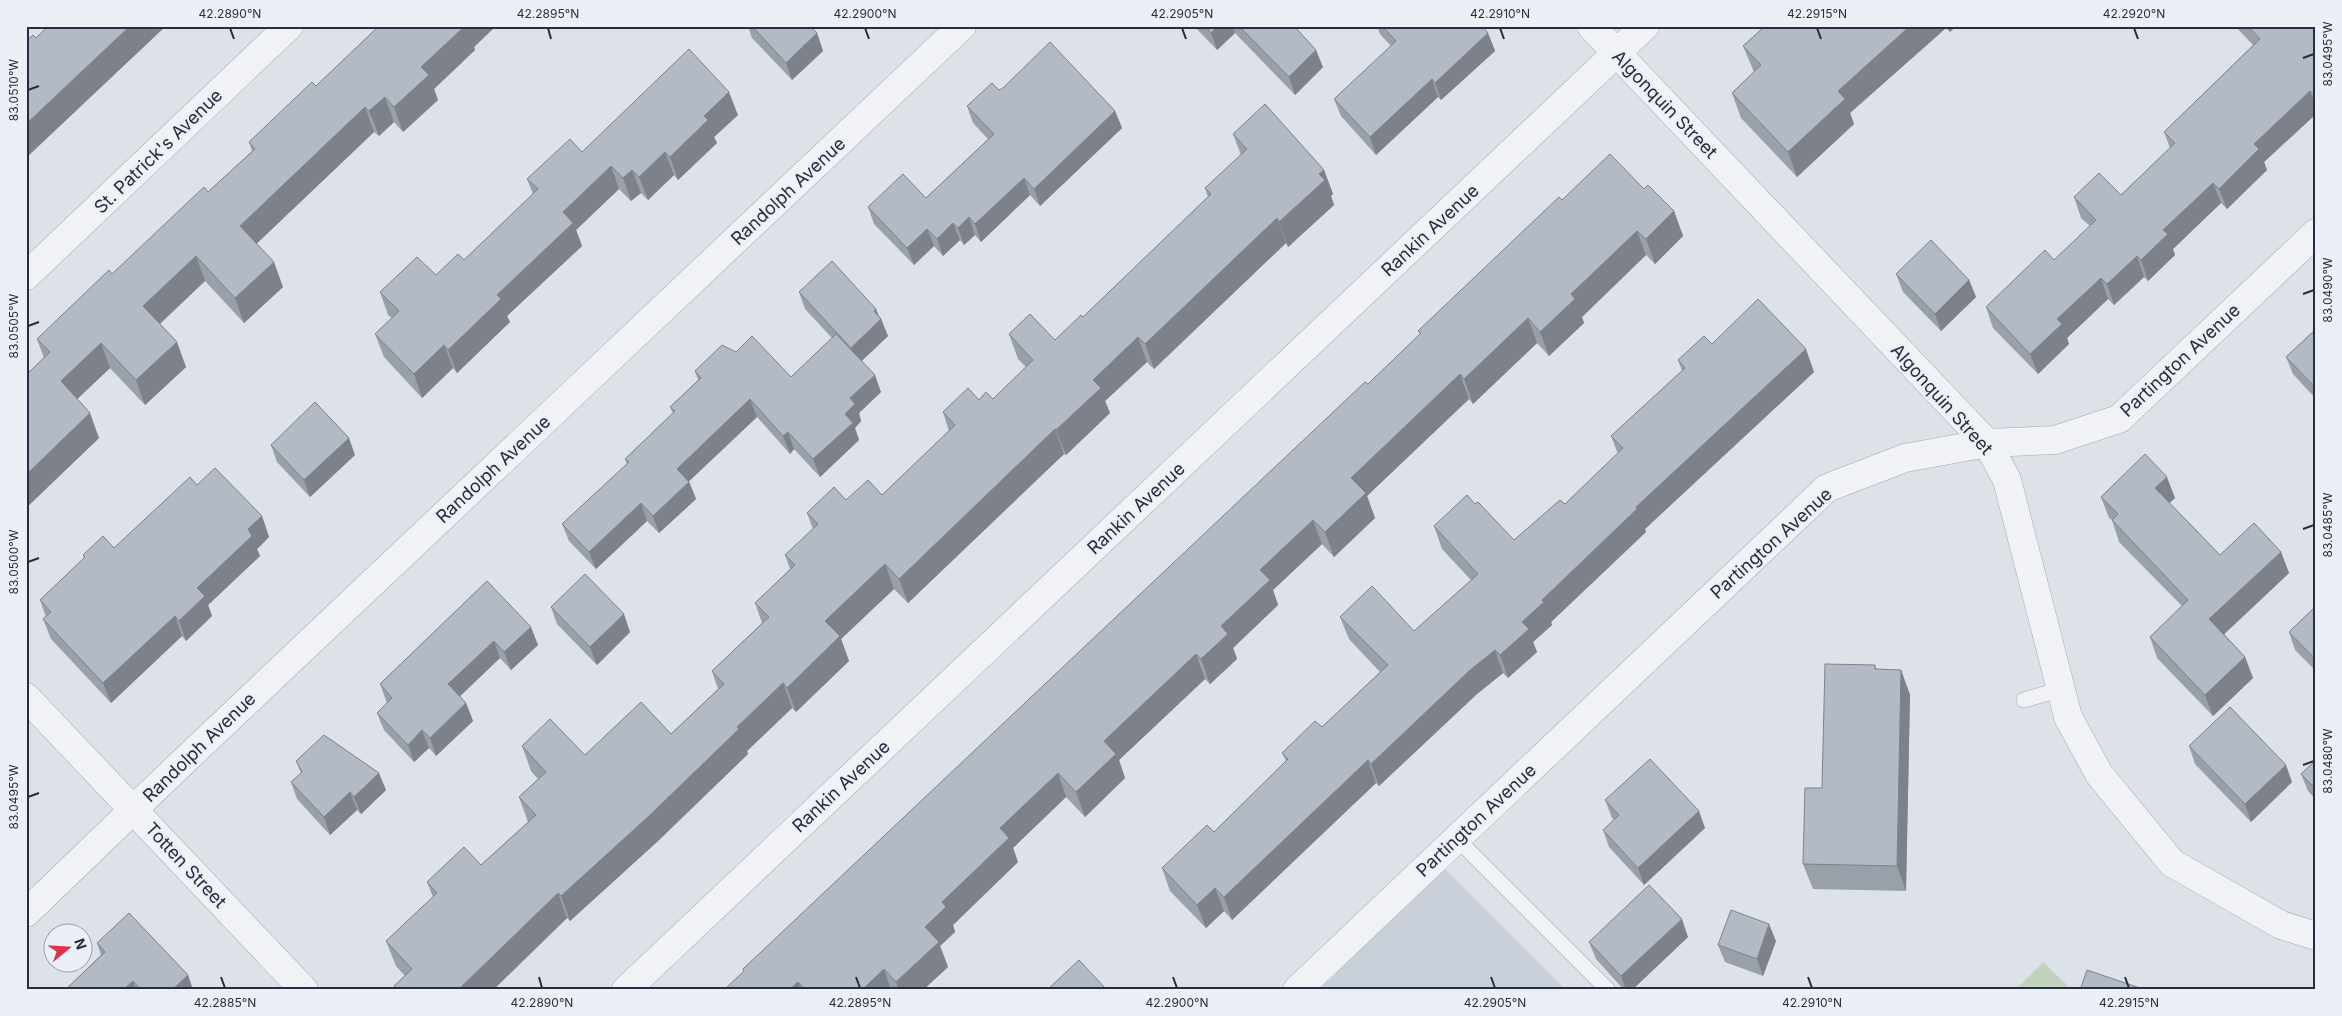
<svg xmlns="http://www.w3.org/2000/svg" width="2342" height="1016" font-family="Inter,sans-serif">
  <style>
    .built { fill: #cad0da }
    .green { fill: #c2d3bd }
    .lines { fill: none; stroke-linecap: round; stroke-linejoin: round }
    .service-casing { stroke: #a2a8b2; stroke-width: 16 }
    .minor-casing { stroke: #a2a8b2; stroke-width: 29 }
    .service { stroke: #f0f2f6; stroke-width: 15 }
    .minor { stroke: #f0f2f6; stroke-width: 28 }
    .wall { fill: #9aa0a9 }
    .shaded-wall { fill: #7d828a }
    .building { fill: #b3bac5; stroke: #7d828a }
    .ticks { fill: none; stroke: #252e40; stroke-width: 2 }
    .labels { text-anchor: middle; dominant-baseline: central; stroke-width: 4.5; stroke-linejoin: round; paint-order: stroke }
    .street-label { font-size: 18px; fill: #252e40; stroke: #ecf0f6 }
    .neatline { fill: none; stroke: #252e40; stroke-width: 2 }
    .ticks-label { font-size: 12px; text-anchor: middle; fill: #252e40 }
  </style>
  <rect width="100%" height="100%" fill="#dde1e8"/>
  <polygon class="built" points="1444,868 1566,990 1319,990"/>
  <polygon class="green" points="2043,962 2068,986 2065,990 2015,990"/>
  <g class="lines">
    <g class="service-casing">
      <g id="service">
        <polyline points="2024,700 2061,689"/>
        <polyline points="1456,838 1608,990"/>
      </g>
    </g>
    <g class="minor-casing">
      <g id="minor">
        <polyline points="1591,26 1987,443 2007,480 2068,717 2099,774 2172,863 2281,925 2316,936"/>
        <polyline points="26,276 289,26"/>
        <polyline points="26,697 304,990"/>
        <polyline points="26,913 185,760 962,26"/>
        <polyline points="626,990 1645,26"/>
        <polyline points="1297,990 1827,488 1905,458 1987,443 2055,440 2119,419 2316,233"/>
      </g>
    </g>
    <use href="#service" class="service"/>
    <use href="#minor" class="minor"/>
  </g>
  <g class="wall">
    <polygon points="379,26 496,26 474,47 475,50 434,89 438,100 403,132 394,122 379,136 374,132 256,244 283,287 244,323 205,281 160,324 186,367 145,405 110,368 77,399 99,438 26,508 26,375 44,358 37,339 112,274 208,192 252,151 249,142 316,86"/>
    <polygon points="748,26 810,26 817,33 823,51 792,80 752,38"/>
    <polygon points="1194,26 1298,26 1296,29 1323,67 1295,95 1235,33 1217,50"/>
    <polygon points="1377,26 1482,26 1488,33 1495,51 1441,100 1438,97 1376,155 1341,116 1334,99 1391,46 1380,34"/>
    <polygon points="1765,26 1956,26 1950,32 1946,28 1850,113 1854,124 1797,177 1741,118 1732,93 1754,72 1743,46"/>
    <polygon points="2235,26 2316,26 2316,114 2264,162 2267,170 2227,209 2221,203 2173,249 2175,255 2148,281 2144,277 2114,305 2108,299 2067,338 2069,344 2038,374 1993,328 1986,307 2054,260 2090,226 2081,218 2074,197 2121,195 2170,148 2164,132 2253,45"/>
    <polygon points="999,90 1115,111 1122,128 1040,206 1030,195 981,242 975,235 964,245 960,240 943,256 934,246 914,265 874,224 868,207 926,198 988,139 973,123 967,106"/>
    <polygon points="738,115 714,137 717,143 678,180 674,175 648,200 641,193 631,201 619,189 576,230 582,246 507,316 510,322 457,373 453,368 422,398 384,357 375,334 392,318 388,315 380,292 436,275 464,260 533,194 527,179 582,152"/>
    <polygon points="1233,134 1324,170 1333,194 1331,196 1334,205 1288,247 1286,243 1154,369 1147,362 1105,401 1110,413 1066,455 1064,454 908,603 894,589 841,639 849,661 796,712 792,708 747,751 748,754 658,841 570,921 567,918 493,990 395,990 394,986 405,976 396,966 386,941 433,897 427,882 481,865 528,822 519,797 538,779 531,771 522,746 585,755 671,734 718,689 712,671 762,623 755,603 790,569 785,555 813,529 807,513 846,500 882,495 949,431 943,412 979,400 993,399 1026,367 1018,359 1009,334 1055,340 1083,317 1208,197 1205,188 1241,155"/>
    <polygon points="1644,189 1674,211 1683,236 1655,264 1646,255 1582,317 1584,323 1549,356 1537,343 1473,404 1469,399 1367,496 1375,518 1334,557 1322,544 1273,590 1278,605 1233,648 1237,659 1210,684 1205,679 1119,760 1125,778 1085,817 1066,797 1013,848 1018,862 953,925 955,932 940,946 948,967 923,990 724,990 744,971 743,969 1368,384 1420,334 1418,331 1562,200"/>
    <polygon points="1896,274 1969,280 1976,297 1941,331 1903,292"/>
    <polygon points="799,292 876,309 879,316 881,319 888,336 862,361 881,392 859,413 861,421 855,428 859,440 820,477 794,449 790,454 757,417 689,481 696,499 659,533 647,521 596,569 569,541 562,524 627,464 625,459 673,413 670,407 698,380 695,371 736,352 791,377 832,338 805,309"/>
    <polygon points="2316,329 2316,399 2293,374 2286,357"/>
    <polygon points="1712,344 1814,372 1645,529 1646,532 1551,622 1552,625 1533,642 1537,652 1508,678 1503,673 1477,694 1379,786 1376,783 1232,920 1224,911 1206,928 1170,891 1162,868 1214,832 1286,761 1282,753 1322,727 1380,672 1349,639 1340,617 1414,631 1471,580 1442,549 1434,526 1475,504 1514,540 1565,504 1618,454 1611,436 1682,371 1678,360"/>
    <polygon points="271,445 355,455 310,497 277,462"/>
    <polygon points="197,485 262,516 269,537 257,549 260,556 208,605 212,616 186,641 182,636 111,703 51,639 43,619 46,617 40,600 84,558 83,555 114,548"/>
    <polygon points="2101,497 2175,498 2169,503 2220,555 2281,552 2289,573 2224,634 2245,657 2253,678 2213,716 2157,658 2150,637 2182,606 2119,542 2112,520 2109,518"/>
    <polygon points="487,581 538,645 511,670 500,658 460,696 466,703 473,721 436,756 429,748 414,762 384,730 377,713 387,703 380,684"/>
    <polygon points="2316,606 2316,671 2295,650 2289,632"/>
    <polygon points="551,607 630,632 597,665 557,624"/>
    <polygon points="1875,665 1877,670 1901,670 1910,695 1906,891 1813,889 1803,864 1822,788"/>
    <polygon points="2189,746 2292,782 2251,822 2195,764"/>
    <polygon points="2316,760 2316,800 2308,791 2301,774"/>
    <polygon points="296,761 386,790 361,814 357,810 330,835 297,799 291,782 301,773"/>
    <polygon points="1605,800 1705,828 1644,885 1609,847 1603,830 1614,820 1612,818"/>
    <polygon points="1688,937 1632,990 1624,990 1596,959 1589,942"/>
    <polygon points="1776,941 1763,976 1725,962 1718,945"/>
    <polygon points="97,943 188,975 193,990 65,990 101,955"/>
  </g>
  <g class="shaded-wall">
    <polygon points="130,26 166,26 26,158 26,124"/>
    <polygon points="465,26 496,26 474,47 475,50 434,89 438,100 403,132 394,107 421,67"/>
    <polygon points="1218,26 1232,26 1235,33 1217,50 1211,33"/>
    <polygon points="1910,26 1945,26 1946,28 1850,113 1854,124 1797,177 1788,152 1838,91"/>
    <polygon points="1948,26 1956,26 1950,32"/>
    <polygon points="817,33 823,51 792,80 786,63"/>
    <polygon points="1488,33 1495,51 1441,100 1435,83"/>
    <polygon points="1316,50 1323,67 1295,95 1289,77"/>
    <polygon points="1432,79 1438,97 1376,155 1370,137"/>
    <polygon points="2310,91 2316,106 2316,114 2264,162 2267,170 2227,209 2219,189 2254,144"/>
    <polygon points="729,92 738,115 714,137 717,143 678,180 670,157 704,116"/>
    <polygon points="385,97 394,122 379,136 369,111"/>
    <polygon points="365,107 374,132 249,251 240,226"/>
    <polygon points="1115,111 1122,128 1040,206 1034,189"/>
    <polygon points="665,152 674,175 648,200 639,177"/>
    <polygon points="611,166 619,189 576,230 582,246 507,316 510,322 457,373 448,350 497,295 563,212"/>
    <polygon points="632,170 641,193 631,201 623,178"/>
    <polygon points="1324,170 1333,194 1331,196 1334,205 1288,247 1279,222 1319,174"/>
    <polygon points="1024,178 1030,195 981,242 975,224"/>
    <polygon points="2213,183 2221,203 2173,249 2175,255 2148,281 2141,260 2163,230"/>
    <polygon points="1674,211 1683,236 1655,264 1646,239"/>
    <polygon points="969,217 975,235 964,245 958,228"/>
    <polygon points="1277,218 1286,243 1154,369 1145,344"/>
    <polygon points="953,223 960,240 943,256 937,239"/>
    <polygon points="927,229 934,246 914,265 907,248"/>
    <polygon points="1637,231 1646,255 1582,317 1584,323 1549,356 1540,332 1571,294"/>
    <polygon points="196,256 205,281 152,331 143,306"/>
    <polygon points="2137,256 2144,277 2114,305 2107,284"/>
    <polygon points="274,262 283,287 244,323 235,298"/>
    <polygon points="2101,278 2108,299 2067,338 2069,344 2038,374 2030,354 2057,319"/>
    <polygon points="1969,280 1976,297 1941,331 1935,314"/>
    <polygon points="876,309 880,320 881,319 888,336 857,365 851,348 874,311"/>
    <polygon points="1528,318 1537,343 1473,404 1464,379"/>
    <polygon points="1138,337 1147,362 1105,401 1110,413 1066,455 1056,430 1093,380"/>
    <polygon points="177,342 186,367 145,405 136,380"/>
    <polygon points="101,343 110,368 70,406 61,381"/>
    <polygon points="444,345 453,368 422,398 414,374"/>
    <polygon points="1806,349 1814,372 1645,529 1646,532 1551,622 1552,625 1533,642 1537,652 1508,678 1500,655 1522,622 1542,600 1636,507"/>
    <polygon points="1460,374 1469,399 1367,496 1375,518 1334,557 1325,532 1351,478"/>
    <polygon points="875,375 881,392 859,413 861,421 855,428 859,440 820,477 813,459 845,414 850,398"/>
    <polygon points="750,399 757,417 684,486 677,469"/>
    <polygon points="90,413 99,438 26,508 26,475"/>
    <polygon points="1055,429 1064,454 908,603 899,579"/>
    <polygon points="788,432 794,449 790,454 783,436"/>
    <polygon points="349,438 355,455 310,497 304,480"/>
    <polygon points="2167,477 2175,498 2163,509 2155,488"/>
    <polygon points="689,482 696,499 659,533 653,516"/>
    <polygon points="641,503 647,521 596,569 589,552"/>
    <polygon points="262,516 269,537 257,549 260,556 208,605 212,616 186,641 179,621 197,588 248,529"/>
    <polygon points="1313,520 1322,544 1273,590 1278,605 1233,648 1237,659 1210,684 1201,659 1221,626 1260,570"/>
    <polygon points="2281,552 2289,573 2217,641 2209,619"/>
    <polygon points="885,564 894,589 841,639 849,661 796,712 787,688 825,621"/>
    <polygon points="624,614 630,632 597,665 590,647"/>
    <polygon points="175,616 182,636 111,703 103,683"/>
    <polygon points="531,627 538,645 511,670 504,652"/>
    <polygon points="494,641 500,658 454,702 448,684"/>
    <polygon points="1495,650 1503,673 1477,694 1379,786 1371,764 1469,671"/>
    <polygon points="1196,654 1205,679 1119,760 1125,778 1085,817 1076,792 1104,741"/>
    <polygon points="2245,657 2253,678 2213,716 2205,695"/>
    <polygon points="1901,670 1910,695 1906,891 1897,866"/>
    <polygon points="783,683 792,708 747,751 748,754 658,841 570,921 561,896"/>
    <polygon points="466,703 473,721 436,756 430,738"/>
    <polygon points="422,730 429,748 414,762 408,745"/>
    <polygon points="1368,760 1376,783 1232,920 1224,897"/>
    <polygon points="2286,765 2292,782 2251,822 2245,804"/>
    <polygon points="379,773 386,790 361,814 354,797"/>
    <polygon points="1058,773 1066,797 1013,848 1018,862 953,925 955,932 940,946 948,967 923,990 899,990 896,982 925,927 942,902 1000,828"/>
    <polygon points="350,792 357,810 330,835 324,817"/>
    <polygon points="1699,811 1705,828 1644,885 1638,868"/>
    <polygon points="1215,888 1224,911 1206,928 1197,905"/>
    <polygon points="558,893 567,918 493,990 458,990"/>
    <polygon points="1682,919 1688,937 1632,990 1626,990 1621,976"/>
    <polygon points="1769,924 1776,941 1763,976 1757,959"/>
    <polygon points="884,969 891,990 862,990"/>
    <polygon points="188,975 193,990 172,990"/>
    <polygon points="133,981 136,990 123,990"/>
    <polygon points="798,982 801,990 789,990"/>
  </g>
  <g class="building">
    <polygon points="48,26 130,26 26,124 26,41 33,35 36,38"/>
    <polygon points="379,26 465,26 421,67 429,75 394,107 385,97 369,111 365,107 240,226 274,262 235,298 196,256 143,306 177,342 136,380 101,343 61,381 90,413 26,475 26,375 50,352 37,339 109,270 112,274 204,187 208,192 255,149 249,142 312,82 316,86"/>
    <polygon points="752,26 810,26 817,33 786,63"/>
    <polygon points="1205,26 1218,26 1211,33"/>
    <polygon points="1239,26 1294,26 1316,50 1289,77"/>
    <polygon points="1382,26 1482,26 1488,33 1435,83 1432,79 1370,137 1334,99 1396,41"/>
    <polygon points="1765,26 1910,26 1838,91 1845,99 1788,152 1732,93 1761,65 1743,46"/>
    <polygon points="2248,26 2316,26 2316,95 2315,96 2310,91 2254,144 2259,149 2219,189 2213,183 2163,230 2168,234 2141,260 2137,256 2107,284 2101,278 2057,319 2062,324 2030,354 1986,307 2045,250 2054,260 2096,220 2074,197 2099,173 2121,195 2175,143 2164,132 2260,39"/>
    <polygon points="1050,42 1115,111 1034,189 1024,178 975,224 969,217 958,228 953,223 937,239 927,229 907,248 868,207 903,174 926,198 994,134 967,106 992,83 999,90 1003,88"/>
    <polygon points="689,49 729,92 704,116 708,120 670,157 665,152 639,177 632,170 623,178 611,166 563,212 573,223 497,295 501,299 448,350 444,345 414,374 375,334 399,311 380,292 417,257 436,275 458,254 464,260 538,189 527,179 570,139 582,152"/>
    <polygon points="1265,104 1324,170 1319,174 1325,180 1279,222 1277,218 1145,344 1138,337 1093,380 1101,388 1056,430 1055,429 899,579 885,564 825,621 840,636 787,688 783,683 737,727 739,729 649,816 561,896 558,893 458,990 397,990 394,986 412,969 386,941 437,893 427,882 464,847 481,865 536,815 519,797 546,772 522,746 550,719 585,755 641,702 671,734 724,684 712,671 769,617 755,603 795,565 785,555 818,524 807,513 834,487 846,500 868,480 882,495 955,425 943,412 968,388 979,400 986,392 993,399 1033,360 1009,334 1030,314 1055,340 1081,315 1083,317 1211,194 1205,188 1247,149 1233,134"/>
    <polygon points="1610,154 1644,189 1648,185 1674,211 1646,239 1637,231 1571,294 1575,299 1540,332 1528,318 1464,379 1460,374 1351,478 1366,493 1325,532 1313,520 1260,570 1270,580 1221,626 1228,634 1201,659 1196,654 1104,741 1116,754 1076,792 1058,773 1000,828 1009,838 942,902 946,907 925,927 939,942 896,982 884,969 862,990 805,990 798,982 789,990 724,990 744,971 743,969 1365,382 1368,384 1421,333 1418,331 1559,197 1562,200"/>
    <polygon points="1931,240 1969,280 1935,314 1896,274"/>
    <polygon points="832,261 876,309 874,311 881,319 851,348 799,292"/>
    <polygon points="1758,299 1806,349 1636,507 1637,509 1542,600 1544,602 1522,622 1529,629 1500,655 1495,650 1469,671 1371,764 1368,760 1224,897 1215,888 1197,905 1162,868 1207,825 1214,832 1288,759 1282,753 1315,721 1322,727 1388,665 1340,617 1372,586 1414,631 1478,574 1434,526 1467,495 1475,504 1478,502 1514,540 1560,500 1565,504 1623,448 1611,436 1685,368 1678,360 1704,336 1712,344"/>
    <polygon points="2316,329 2316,388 2286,357"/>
    <polygon points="836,334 875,375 850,398 855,404 845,414 853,423 813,459 788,432 783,436 750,399 677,469 689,482 653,516 641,503 589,552 562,524 629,462 625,459 675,411 670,407 701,378 695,371 722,345 736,352 752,336 791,377"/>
    <polygon points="315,402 349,438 304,480 271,445"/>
    <polygon points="2145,454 2167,477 2155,488 2220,555 2254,523 2281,552 2209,619 2245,657 2205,695 2150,637 2188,600 2112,520 2118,514 2101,497"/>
    <polygon points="215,468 262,516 248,529 252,536 197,588 205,596 179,621 175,616 103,683 43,619 51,612 40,600 85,557 83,555 103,536 114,548 190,477 197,485"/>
    <polygon points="585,574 624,614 590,647 551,607"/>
    <polygon points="487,581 531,627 504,652 494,641 448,684 466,703 430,738 422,730 408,745 377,713 392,698 380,684"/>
    <polygon points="2316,606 2316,660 2289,632"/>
    <polygon points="1825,664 1875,665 1875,669 1901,670 1897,866 1803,864 1805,788 1822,788"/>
    <polygon points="2230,707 2286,765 2245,804 2189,746"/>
    <polygon points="324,735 379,773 354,797 350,792 324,817 291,782 302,772 296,761"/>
    <polygon points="1650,759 1699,811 1638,868 1603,830 1619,815 1605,800"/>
    <polygon points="2316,760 2316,789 2301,774"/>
    <polygon points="1649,885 1682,919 1621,976 1589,942"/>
    <polygon points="1731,910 1769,924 1757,959 1718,945"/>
    <polygon points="129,913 188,975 172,990 141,990 133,981 123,990 65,990 105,952 97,943"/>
    <polygon points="1079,960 1107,990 1047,990"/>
    <polygon points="2087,970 2140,988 2139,990 2080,990"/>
  </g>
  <path class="ticks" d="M 230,28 L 234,39M 548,28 L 551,39M 865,28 L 869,39M 1182,28 L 1186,39M 1500,28 L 1504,39M 1817,28 L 1821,39M 2134,28 L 2138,39M 2303,58 L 2314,54M 28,90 L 39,86M 2303,294 L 2314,290M 28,326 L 39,322M 2303,529 L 2314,525M 28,562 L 39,558M 2303,765 L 2314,761M 28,797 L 39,793M 221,977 L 225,988M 539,977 L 542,988M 856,977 L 860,988M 1173,977 L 1177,988M 1491,977 L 1495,988M 1808,977 L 1812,988M 2125,977 L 2129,988"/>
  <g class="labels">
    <g class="street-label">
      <text transform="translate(1665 104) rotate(46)">Algonquin Street</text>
      <text transform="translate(158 151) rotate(-44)">St. Patrick's Avenue</text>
      <text transform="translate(788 191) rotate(-43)">Randolph Avenue</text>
      <text transform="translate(1430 230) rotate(-43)">Rankin Avenue</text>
      <text transform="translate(2180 360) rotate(-43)">Partington Avenue</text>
      <text transform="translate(1942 399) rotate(48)">Algonquin Street</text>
      <text transform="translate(493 469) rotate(-43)">Randolph Avenue</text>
      <text transform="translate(1136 508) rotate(-43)">Rankin Avenue</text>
      <text transform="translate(1771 543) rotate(-42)">Partington Avenue</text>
      <text transform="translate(199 747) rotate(-44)">Randolph Avenue</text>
      <text transform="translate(841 786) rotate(-43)">Rankin Avenue</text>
      <text transform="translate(1476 820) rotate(-43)">Partington Avenue</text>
      <text transform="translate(186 865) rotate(47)">Totten Street</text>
    </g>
  </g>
  <rect width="2342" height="1016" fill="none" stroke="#ecf0f6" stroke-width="55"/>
  <g transform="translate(68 948) rotate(72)"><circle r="24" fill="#ecf0f6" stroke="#9ca2ad"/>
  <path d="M0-4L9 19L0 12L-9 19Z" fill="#db3448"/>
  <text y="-8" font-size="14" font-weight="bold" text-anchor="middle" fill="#252e40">N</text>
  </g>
  <rect x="28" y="28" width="2286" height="960" class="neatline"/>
  <g class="ticks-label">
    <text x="230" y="18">42.2890°N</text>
    <text x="548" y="18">42.2895°N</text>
    <text x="865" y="18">42.2900°N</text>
    <text x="1182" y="18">42.2905°N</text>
    <text x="1500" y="18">42.2910°N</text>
    <text x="1817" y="18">42.2915°N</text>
    <text x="2134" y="18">42.2920°N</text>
    <text transform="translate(2328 54) rotate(-90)" y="4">83.0495°W</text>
    <text transform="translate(14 90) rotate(-90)" y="4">83.0510°W</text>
    <text transform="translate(2328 290) rotate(-90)" y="4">83.0490°W</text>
    <text transform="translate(14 326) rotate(-90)" y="4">83.0505°W</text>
    <text transform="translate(2328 525) rotate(-90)" y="4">83.0485°W</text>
    <text transform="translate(14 562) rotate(-90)" y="4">83.0500°W</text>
    <text transform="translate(2328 761) rotate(-90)" y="4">83.0480°W</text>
    <text transform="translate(14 797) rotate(-90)" y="4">83.0495°W</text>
    <text x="225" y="1007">42.2885°N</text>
    <text x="542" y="1007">42.2890°N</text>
    <text x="860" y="1007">42.2895°N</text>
    <text x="1177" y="1007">42.2900°N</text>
    <text x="1495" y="1007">42.2905°N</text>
    <text x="1812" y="1007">42.2910°N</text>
    <text x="2129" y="1007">42.2915°N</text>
  </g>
</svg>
